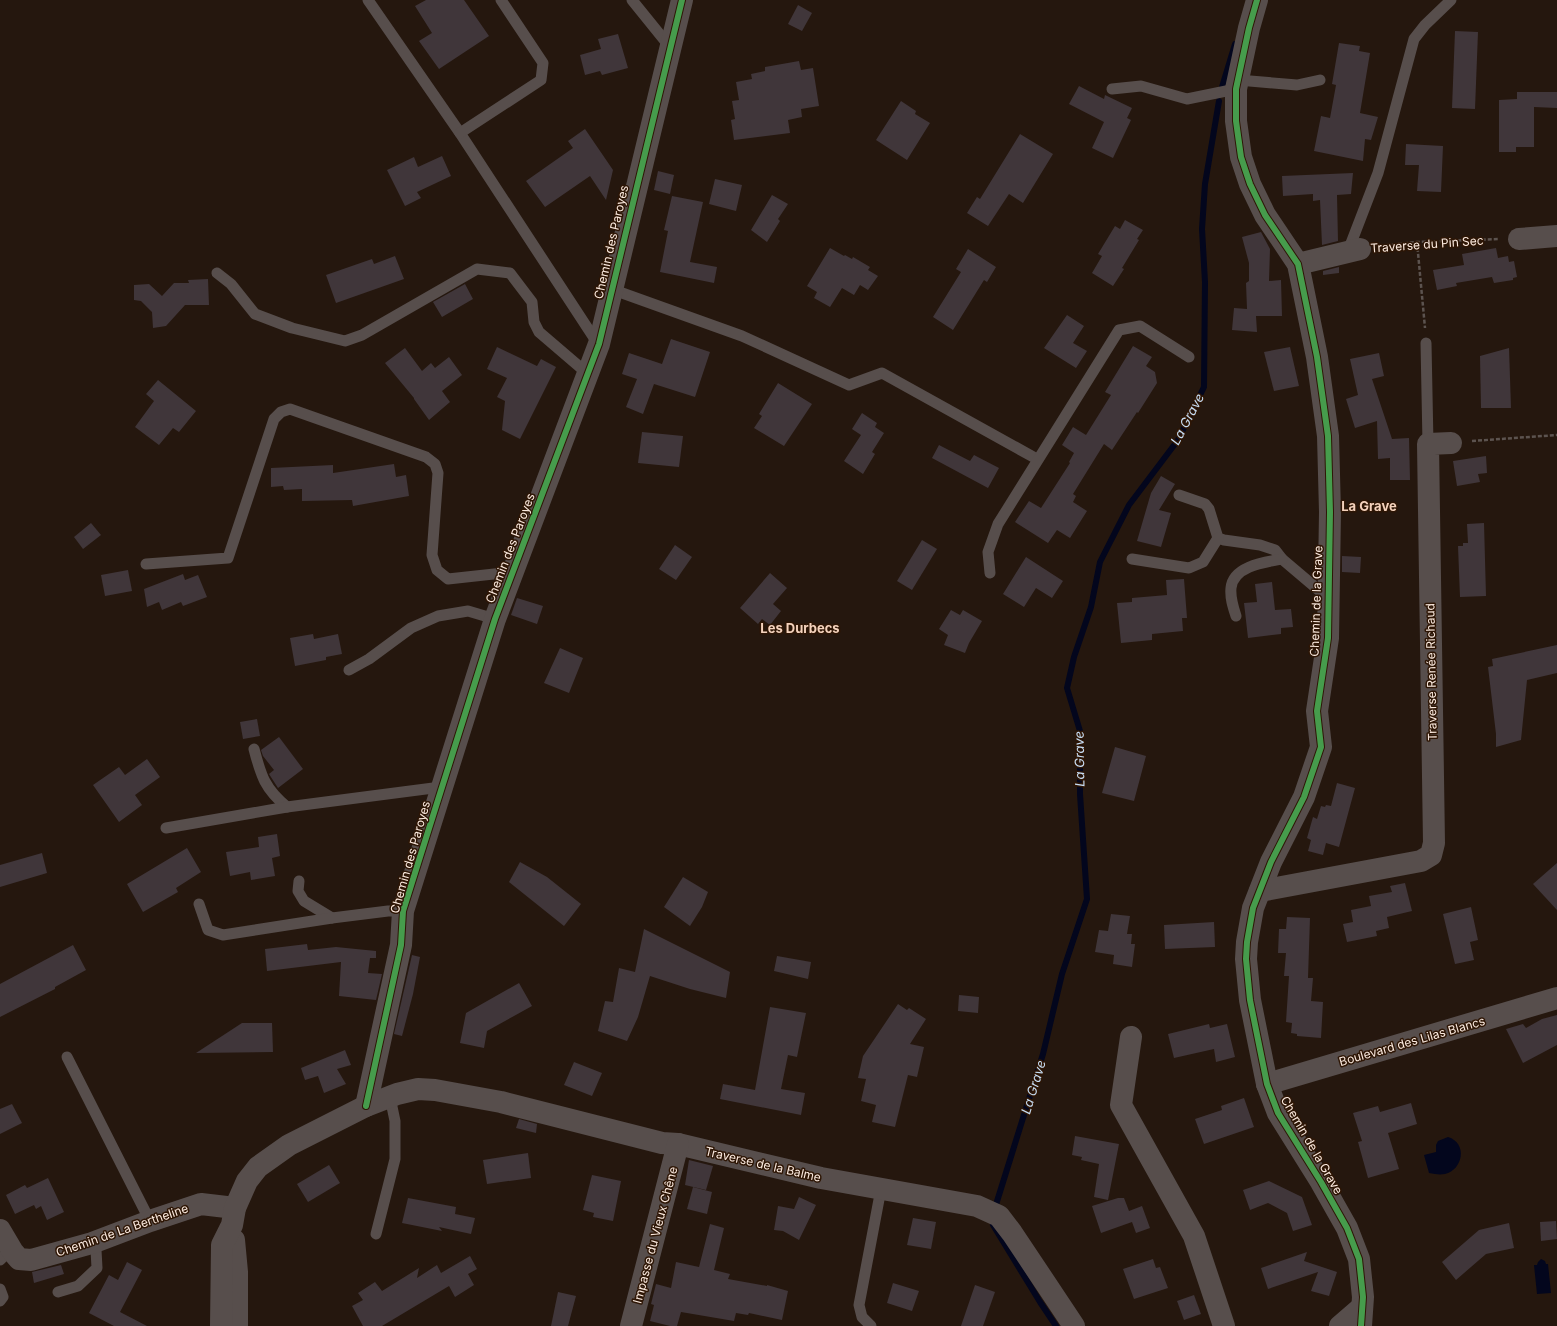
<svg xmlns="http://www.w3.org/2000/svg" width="1557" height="1326" font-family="Inter,sans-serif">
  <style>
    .water { fill: #03061d }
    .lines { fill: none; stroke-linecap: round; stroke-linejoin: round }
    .stream { stroke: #03061d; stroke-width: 6 }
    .building { fill: #40363a }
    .path { stroke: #5c534f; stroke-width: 2.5; stroke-dasharray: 4 2; stroke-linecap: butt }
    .lane { stroke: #574e4c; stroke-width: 11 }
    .street { stroke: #574e4c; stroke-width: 22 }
    .cycleway-casing { stroke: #2e1605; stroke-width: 8 }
    .cycleway { stroke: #469c4c; stroke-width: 6 }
    .labels { text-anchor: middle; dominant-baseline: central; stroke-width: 3; stroke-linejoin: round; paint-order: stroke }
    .street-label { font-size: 12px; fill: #fcebe0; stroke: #2e1605 }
    .water-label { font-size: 13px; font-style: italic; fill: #c7ddf4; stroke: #2e1605 }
    .neighbourhood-label { font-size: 13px; font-weight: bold; fill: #f4d2bc; stroke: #2e1605 }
  </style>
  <rect width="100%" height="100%" fill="#25170e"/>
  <g class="water">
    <path d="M 1448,1137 C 1468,1143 1463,1170 1445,1174 C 1439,1175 1435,1174 1429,1173 L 1424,1155 L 1436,1152 L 1436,1145 L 1438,1141 Z"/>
    <polygon points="1541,1259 1545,1261 1546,1264 1548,1264 1551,1293 1537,1294 1534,1265 1537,1265 1538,1262"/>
  </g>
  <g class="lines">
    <g class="stream">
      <polyline points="1222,87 1235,44"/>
      <polyline points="994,1211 1043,1054 1062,974 1087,899 1080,794 1080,731 1067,688 1074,657 1091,607 1100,562 1129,505 1178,440 1204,387 1205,282 1202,229 1205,184 1219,101"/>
      <polyline points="993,1225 1040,1302 1056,1326"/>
    </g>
  </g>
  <g class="building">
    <polygon points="426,0 464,0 489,36 439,69 419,41 432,33 415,6"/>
    <polygon points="798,5 812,13 802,31 788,24"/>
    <polygon points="1455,31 1478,32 1475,109 1452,108"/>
    <polygon points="618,34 628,68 602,75 600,71 585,75 580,55 601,49 598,39"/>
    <polygon points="1339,43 1360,46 1359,51 1370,53 1360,113 1378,117 1371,140 1365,139 1363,161 1314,151 1321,116 1330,118 1336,85 1332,84"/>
    <polygon points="799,61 801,70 813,68 819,106 801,109 802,117 788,120 790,133 734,140 731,120 735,119 732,101 739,100 736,82 752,79 751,74 765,71 765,67"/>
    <polygon points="1079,86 1104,99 1105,95 1132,108 1127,118 1131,120 1113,158 1092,148 1104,122 1069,104"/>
    <polygon points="1517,92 1557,92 1557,108 1534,107 1534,147 1516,147 1516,152 1499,152 1499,100 1517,99"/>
    <polygon points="901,101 916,111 915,114 930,123 907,160 876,140"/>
    <polygon points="585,129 613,170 606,200 590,176 545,207 526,181 573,148 568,141"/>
    <polygon points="1020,134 1053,154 1023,203 1009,194 988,226 967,213 977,197 980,199"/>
    <polygon points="1406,144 1443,146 1441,192 1417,191 1419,165 1405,165"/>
    <polygon points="442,156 451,176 417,192 421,198 405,206 387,170 414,157 418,167"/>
    <polygon points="658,171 674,175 670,194 654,190"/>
    <polygon points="1353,173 1351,194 1337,195 1338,241 1322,245 1320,200 1313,201 1313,194 1283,196 1282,176"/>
    <polygon points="715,179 742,185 736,211 709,204"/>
    <polygon points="772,195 788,204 778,219 780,221 767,242 751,230"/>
    <polygon points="672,196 703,202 690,262 717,267 714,283 660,272 668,231 664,230"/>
    <polygon points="1125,220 1143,230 1137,239 1139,240 1122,268 1124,269 1113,286 1092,273 1102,256 1098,254 1115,226 1120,229"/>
    <polygon points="1261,232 1270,249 1269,281 1281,280 1282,316 1256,316 1257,332 1232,330 1234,308 1247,309 1246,283 1249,281 1249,263 1242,237"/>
    <polygon points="830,248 844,256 845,255 852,259 853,257 870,267 868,270 878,276 868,290 860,285 854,295 842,288 830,307 814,298 817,292 807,286"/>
    <polygon points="1496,248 1498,258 1508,256 1509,262 1514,261 1517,277 1513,278 1513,280 1494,283 1492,277 1456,283 1457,286 1437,290 1433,270 1464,265 1462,254"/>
    <polygon points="968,249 996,267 987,282 984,280 953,330 933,317 961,272 956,269"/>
    <polygon points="395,256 404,279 336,303 326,275 372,259 374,264"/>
    <polygon points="1339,267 1339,273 1323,275 1323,271"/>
    <polygon points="208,279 209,305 185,305 166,326 153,328 152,312 141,301 134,300 134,285 149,284 162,296 174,283 189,283 188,280"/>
    <polygon points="465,284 473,299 442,317 433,302"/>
    <polygon points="1067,315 1084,326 1073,343 1087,351 1076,368 1044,348"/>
    <polygon points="671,339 710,352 695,397 654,384 643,414 626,407 637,379 622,374 629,353 662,364"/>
    <polygon points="1133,346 1152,357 1146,366 1155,372 1157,383 1138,413 1137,412 1112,450 1104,444 1073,494 1076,496 1073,502 1087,511 1070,538 1057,530 1048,543 1015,522 1029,501 1041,508 1070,463 1069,462 1074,453 1062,445 1073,427 1086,435 1111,395 1105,392"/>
    <polygon points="497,347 537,366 541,359 556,367 520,439 502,430 505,401 497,397 507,378 487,369"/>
    <polygon points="1290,347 1299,386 1274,391 1264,352"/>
    <polygon points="405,348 422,371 431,363 435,368 449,357 462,375 442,391 450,402 429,420 414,399 414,398 385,363"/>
    <polygon points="1509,348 1511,408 1481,408 1480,356"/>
    <polygon points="1379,353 1384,376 1372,379 1392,439 1409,438 1410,480 1390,480 1390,458 1378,459 1377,421 1355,428 1346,399 1358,395 1350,359"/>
    <polygon points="158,380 196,411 179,432 173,428 159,445 135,427 154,401 146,394"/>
    <polygon points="778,383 812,404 784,446 754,428 762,416 759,414"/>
    <polygon points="862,413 877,423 875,427 884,433 872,452 875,454 863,474 844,461 861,435 852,429"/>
    <polygon points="642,432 683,436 679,467 638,463"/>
    <polygon points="939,445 970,461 974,455 999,468 988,488 932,458"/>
    <polygon points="1486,456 1487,473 1478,474 1480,482 1457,486 1453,461"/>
    <polygon points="394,464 396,477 406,475 409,496 353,506 352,500 302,501 302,489 284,490 283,486 271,487 271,468 333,465 333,473"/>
    <polygon points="1161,476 1175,484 1159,510 1171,513 1161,547 1137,541 1151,493"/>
    <polygon points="91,523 101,535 83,549 74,537"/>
    <polygon points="1484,523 1486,596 1460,597 1458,546 1463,546 1463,543 1468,543 1467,524"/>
    <polygon points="922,540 937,549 912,590 897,581"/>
    <polygon points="675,545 692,557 676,580 659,569"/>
    <polygon points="1342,556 1361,557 1360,573 1342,572"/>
    <polygon points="1026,557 1063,581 1052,598 1036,588 1024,607 1003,594"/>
    <polygon points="128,570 132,591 105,596 101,575"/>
    <polygon points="770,573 787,588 773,604 781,611 770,625 762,619 758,624 740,608"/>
    <polygon points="183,574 185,580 198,575 207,597 183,606 181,602 162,610 159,602 147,607 144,589"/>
    <polygon points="1184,579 1187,618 1182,618 1183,631 1152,634 1152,640 1121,643 1117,603 1132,602 1132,598 1167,595 1166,580"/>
    <polygon points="1272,582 1275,610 1291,609 1293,627 1281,628 1281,634 1248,638 1244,603 1257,602 1255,584"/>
    <polygon points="517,598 543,606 537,624 511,615"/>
    <polygon points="951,610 960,615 963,610 982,621 969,643 965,653 944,645 948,635 939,629"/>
    <polygon points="313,634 314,639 338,634 342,654 326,657 326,660 295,666 290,638"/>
    <polygon points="1557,645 1557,673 1527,680 1521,740 1496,747 1496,734 1488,667 1493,666 1492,659"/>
    <polygon points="560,648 583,658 569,693 544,683"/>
    <polygon points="257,719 260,736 243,739 240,722"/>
    <polygon points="279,737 303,769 278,788 269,774 274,770 263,756 261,750"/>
    <polygon points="1115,747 1146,756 1134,801 1102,793"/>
    <polygon points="147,759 160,777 135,795 142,805 119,822 93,785 119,767 125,775"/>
    <polygon points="1337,783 1355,788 1339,847 1326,843 1323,855 1308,851 1311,840 1307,838 1313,817 1317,819 1321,806 1325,807 1326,805 1331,806"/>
    <polygon points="277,834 280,856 272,858 275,876 251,880 250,872 230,876 226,852 259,847 258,837"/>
    <polygon points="187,848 201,872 176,888 178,892 143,912 127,884"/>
    <polygon points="42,853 47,873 0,887 0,865"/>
    <polygon points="520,862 547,877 581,904 564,926 509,882"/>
    <polygon points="1557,863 1557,910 1533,884"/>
    <polygon points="683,877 708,892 702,907 690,926 664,907"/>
    <polygon points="1405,883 1412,911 1387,917 1389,928 1376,931 1377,936 1347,942 1343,924 1353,922 1351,910 1371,906 1369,896 1392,892 1390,886"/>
    <polygon points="1471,907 1478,940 1470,942 1474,960 1455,964 1443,914"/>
    <polygon points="1111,914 1130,916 1127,934 1132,934 1131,944 1135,944 1132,967 1113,964 1114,955 1095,952 1099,930 1108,931"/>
    <polygon points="1287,917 1310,918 1308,978 1313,978 1311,1001 1323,1002 1321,1038 1297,1036 1297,1034 1291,1033 1292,1023 1286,1022 1289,976 1284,976 1286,953 1278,953 1279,929 1286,929"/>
    <polygon points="1214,922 1215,947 1165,949 1164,925"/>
    <polygon points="644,929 730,972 726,998 690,989 650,976 638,1017 627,1041 598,1031 605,1001 613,1002 619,968 635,972"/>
    <polygon points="307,944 308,950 336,947 376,951 376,958 370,958 368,973 382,974 376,1000 339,996 341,962 267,971 265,949"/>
    <polygon points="73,945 86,970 55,987 55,989 0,1017 0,984"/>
    <polygon points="412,955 420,957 413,994 402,1036 394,1034"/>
    <polygon points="777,956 811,962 808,979 774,971"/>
    <polygon points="519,983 532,1006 487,1031 484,1048 460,1043 466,1013"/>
    <polygon points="959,995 979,997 978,1013 958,1011"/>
    <polygon points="898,1004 907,1010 909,1008 926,1019 910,1044 924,1047 917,1077 908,1075 895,1127 872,1122 876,1105 861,1101 866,1079 858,1078 863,1056"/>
    <polygon points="770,1007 806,1013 797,1057 788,1055 781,1089 805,1093 801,1115 720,1099 723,1084 755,1090"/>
    <polygon points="1557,1015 1557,1045 1523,1063 1506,1029 1523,1024 1526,1028 1542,1019"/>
    <polygon points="242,1023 272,1023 273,1052 196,1053"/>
    <polygon points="1209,1024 1210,1028 1227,1024 1235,1057 1216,1062 1214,1049 1174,1058 1168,1034"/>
    <polygon points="345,1050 351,1065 337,1069 346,1084 324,1093 318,1076 305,1080 301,1068"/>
    <polygon points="574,1062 602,1073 592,1096 564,1085"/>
    <polygon points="1244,1098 1254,1127 1204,1144 1195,1119 1222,1110 1221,1106"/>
    <polygon points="1411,1103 1417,1124 1388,1133 1399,1169 1368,1178 1358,1142 1362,1141 1353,1113 1378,1106 1380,1112"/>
    <polygon points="12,1104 22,1123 0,1134 0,1109"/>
    <polygon points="519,1119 537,1124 536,1133 516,1128"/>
    <polygon points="1075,1136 1119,1144 1108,1200 1094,1197 1099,1164 1081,1160 1082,1157 1072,1155"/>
    <polygon points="528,1153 531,1178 487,1184 483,1160"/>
    <polygon points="689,1160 713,1166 706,1190 685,1185"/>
    <polygon points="329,1165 340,1183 308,1202 297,1184"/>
    <polygon points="592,1175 621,1181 613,1221 593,1217 594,1213 583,1210"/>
    <polygon points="48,1178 64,1212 47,1220 41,1206 36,1209 34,1205 15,1214 6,1195 25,1185 27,1188"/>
    <polygon points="1269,1181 1302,1197 1312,1225 1293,1231 1287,1213 1268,1203 1250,1210 1243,1190"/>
    <polygon points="693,1187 712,1192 707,1214 687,1209"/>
    <polygon points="799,1197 816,1205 799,1240 783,1231 774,1230 778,1206 794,1209"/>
    <polygon points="408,1198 456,1207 455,1214 475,1218 471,1234 439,1227 442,1231 402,1223"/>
    <polygon points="1118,1198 1124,1198 1129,1211 1142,1206 1150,1228 1136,1233 1132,1222 1101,1233 1092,1206"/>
    <polygon points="913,1218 936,1222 931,1249 907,1245"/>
    <polygon points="1556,1221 1557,1239 1541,1241 1540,1222"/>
    <polygon points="1509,1223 1514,1248 1486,1254 1456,1280 1442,1262 1479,1230"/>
    <polygon points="710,1224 724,1228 714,1270 730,1274 728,1279 767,1286 767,1285 788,1291 782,1320 749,1313 748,1315 736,1313 734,1321 681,1312 677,1326 670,1326 650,1321 654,1305 651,1304 656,1284 671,1288 676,1262 699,1267"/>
    <polygon points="1307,1252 1304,1261 1337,1272 1329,1296 1311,1291 1318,1272 1268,1289 1261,1268"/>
    <polygon points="470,1256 477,1269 468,1274 474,1285 455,1297 449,1286 382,1326 363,1326 352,1306 363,1300 358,1293 375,1282 382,1291 419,1268 417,1278 437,1265 441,1273"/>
    <polygon points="1153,1259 1156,1268 1160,1267 1168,1288 1134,1299 1123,1269"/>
    <polygon points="127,1262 142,1270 120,1312 147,1326 114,1326 89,1313 109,1275 118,1280"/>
    <polygon points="61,1265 64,1274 34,1283 32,1272"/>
    <polygon points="893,1283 919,1291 912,1311 887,1303"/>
    <polygon points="975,1285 995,1292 983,1326 961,1326"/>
    <polygon points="558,1292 576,1296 568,1326 551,1326"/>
    <polygon points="1194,1295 1201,1314 1184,1320 1177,1301"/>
  </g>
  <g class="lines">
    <g class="path">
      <polyline points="1417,242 1425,328"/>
      <polyline points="1380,246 1417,242 1499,239"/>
      <polyline points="1472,441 1557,435"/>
    </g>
    <g class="lane">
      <polyline points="368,0 460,133 598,344"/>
      <polyline points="632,0 670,47"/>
      <polyline points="1238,80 1297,85 1320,80"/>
      <polyline points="1112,89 1141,86 1187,99 1236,89"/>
      <polyline points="460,133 541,80 543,63 501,0"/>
      <polyline points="1348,251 1378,173 1414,39 1425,25 1451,0"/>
      <polyline points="217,273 231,284 255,314 292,328 345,341 362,335 477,269 510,273 532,302 534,322 539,332 588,374"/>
      <polyline points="611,289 742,336 849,385 882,373 1037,459"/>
      <polyline points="1426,343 1428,444"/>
      <polyline points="1179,495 1205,504 1209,509 1218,538 1224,540 1260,545 1275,550 1282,559 1328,598"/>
      <polyline points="1132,559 1189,568 1203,562 1218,538"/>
      <polyline points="146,564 228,558 274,419 281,412 290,409 426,457 435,464 438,473 432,555 437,570 448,579 513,572"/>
      <polyline points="990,573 988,552 998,524 1119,330 1140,326 1189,357"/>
      <path d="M 1236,616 C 1233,607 1230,598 1231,588 C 1233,566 1265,562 1282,559"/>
      <polyline points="349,670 369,659 411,628 438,616 468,611 495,619"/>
      <path d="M 254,749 C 261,776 265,789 287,807"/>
      <polyline points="166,828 287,807 441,787"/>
      <polyline points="299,881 298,891 304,901 332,918"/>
      <polyline points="199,904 208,930 223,935 332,918 388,911 403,911"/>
      <polyline points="67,1057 150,1221"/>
      <polyline points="376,1234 395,1159 395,1121 390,1097"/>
      <polyline points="0,1260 4,1256 13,1252"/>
      <polyline points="0,1289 3,1297 0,1301"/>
      <polyline points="58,1292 78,1286 97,1268 96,1250 92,1243"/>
      <polyline points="871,1326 862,1317 859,1305 881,1189"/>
    </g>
    <g class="street">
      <polyline points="1257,0 1249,28 1236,89 1236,121 1241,157 1250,184 1265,215 1298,264 1317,357 1328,436 1330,512 1328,638 1317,711 1321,747 1304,797 1271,862 1253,908 1247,942 1246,959 1250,1000 1267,1084 1278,1113 1321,1182 1347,1228 1359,1259 1363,1297 1361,1326"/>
      <polyline points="1519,239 1557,236"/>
      <polyline points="1298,264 1360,249"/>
      <polyline points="1260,891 1421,861 1431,855 1434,843 1428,444 1451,443"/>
      <polyline points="1131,1037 1121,1105 1194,1236 1224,1326"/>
      <polyline points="1267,1084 1557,998"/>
      <polyline points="366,1106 401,945 403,911 495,619 599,344 682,0"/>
      <polyline points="0,1230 13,1252 19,1259 31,1260 92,1243 150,1221 201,1204 235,1208"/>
      <polyline points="234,1240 237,1272 237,1326"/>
      <polyline points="221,1326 222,1245 232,1225 235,1208 247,1181 258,1167 289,1145 366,1106 397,1094 418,1089 435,1090 501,1102 662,1143 678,1144 821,1178 977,1206 999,1216 1012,1233 1074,1326"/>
      <polyline points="631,1326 678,1144"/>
      <polyline points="1340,1326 1362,1307"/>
    </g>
    <g class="cycleway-casing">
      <g id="cycleway">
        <polyline points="1257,0 1249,28 1236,89 1236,121 1241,157 1250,184 1265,215 1298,264 1317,357 1328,436 1330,512 1328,638 1317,711 1321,747 1304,797 1271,862 1253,908 1247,942 1246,959 1250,1000 1267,1084 1278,1113 1321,1182 1347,1228 1359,1259 1363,1297 1361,1326"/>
        <polyline points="366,1106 401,945 403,911 495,619 599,344 682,0"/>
      </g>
    </g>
    <use href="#cycleway" class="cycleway"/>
  </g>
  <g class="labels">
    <g class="street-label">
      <text transform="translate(611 242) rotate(-77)">Chemin des Paroyes</text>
      <text transform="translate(1427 244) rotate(-4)">Traverse du Pin Sec</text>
      <text transform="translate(510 548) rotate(-69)">Chemin des Paroyes</text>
      <text transform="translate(1316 601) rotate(-88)">Chemin de la Grave</text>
      <text transform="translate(1431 672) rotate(-91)">Traverse Renée Richaud</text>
      <text transform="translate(410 857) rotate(-74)">Chemin des Paroyes</text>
      <text transform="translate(1412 1041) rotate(-16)">Boulevard des Lilas Blancs</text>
      <text transform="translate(1312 1145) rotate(60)">Chemin de la Grave</text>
      <text transform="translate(763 1164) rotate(13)">Traverse de la Balme</text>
      <text transform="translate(122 1230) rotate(-19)">Chemin de La Bertheline</text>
      <text transform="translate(655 1235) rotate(-75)">Impasse du Vieux Chêne</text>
    </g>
    <g class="water-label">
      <text transform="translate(1187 419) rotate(-62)">La Grave</text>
      <text transform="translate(1079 759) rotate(-91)">La Grave</text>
      <text transform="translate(1033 1087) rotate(-73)">La Grave</text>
    </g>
    <g class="neighbourhood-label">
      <text x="1369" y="506">La Grave</text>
      <text x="800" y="628">Les Durbecs</text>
    </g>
  </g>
</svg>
